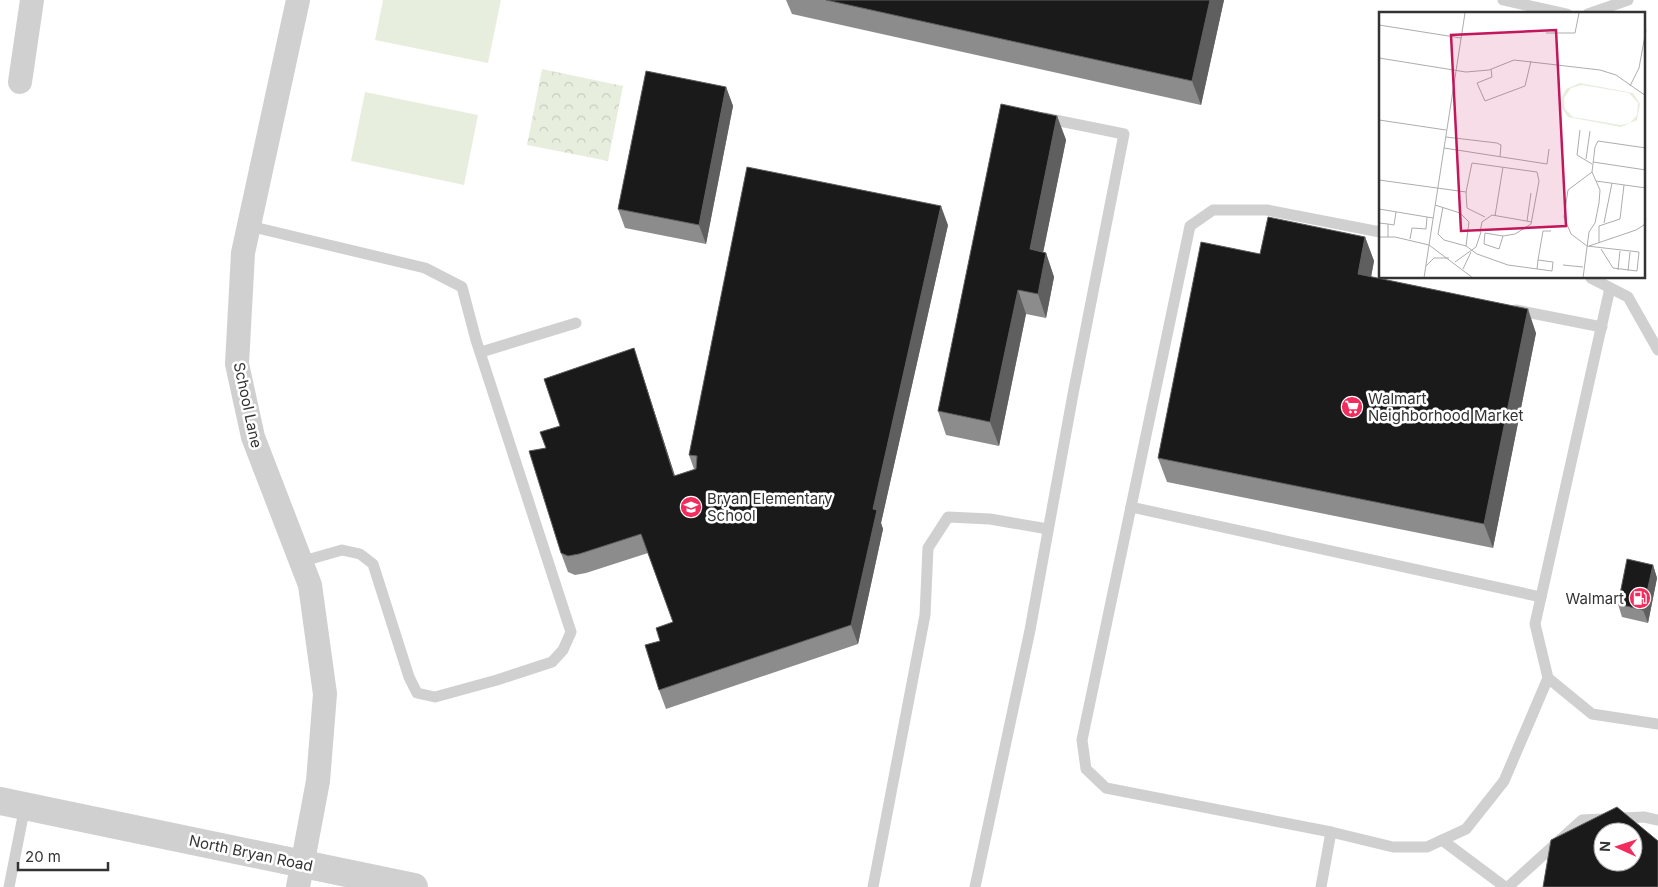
<svg xmlns="http://www.w3.org/2000/svg" width="1658" height="887" font-family="Inter,sans-serif">
  <style>
    .grass { fill: #e8eede }
    .park { fill: url(#park-crowns) }
    .lines { fill: none; stroke-linecap: round; stroke-linejoin: round }
    .service { stroke: #d0d0d0; stroke-width: 11 }
    .minor { stroke: #d0d0d0; stroke-width: 24 }
    .tertiary { stroke: #d0d0d0; stroke-width: 28 }
    .wall { fill: #8c8c8c }
    .shaded-wall { fill: #5f5f5f }
    .building { fill: #1a1a1a; stroke: #5f5f5f; fill-rule: evenodd }
    .labels { text-anchor: middle; dominant-baseline: central; stroke-width: 5; stroke-linejoin: round; paint-order: stroke }
    .poi-label { font-size: 15px; fill: #333; stroke: #fff; text-anchor: start }
    .street-label { font-size: 15px; fill: #333; stroke: #fff }
    .inset-road { fill: none; stroke: #adadad; stroke-width: 1 }
    .view { fill: #c2185b; fill-opacity: 0.15; stroke: #c2185b; stroke-width: 2.5 }
    .inset-edge { fill: none; stroke: #333; stroke-width: 2.5 }
  </style>
  <defs>
    <pattern id="park-crowns" width="20" height="18" patternUnits="userSpaceOnUse" patternTransform="scale(1.25)"><rect width="20" height="18" fill="#e8eede"/><path d="M2 6a3 3 0 1 1 6 0M12 15a3 3 0 1 1 6 0" fill="none" stroke="#c7cdbf"/></pattern>
  </defs>
  <rect width="100%" height="100%" fill="#fff"/>
  <g class="grass">
    <polygon points="383,0 501,0 488,63 375,40"/>
    <polygon points="365,92 478,115 464,185 351,161"/>
  </g>
  <polygon class="park" points="542,69 623,86 608,161 527,145"/>
  <g class="lines">
    <g class="service">
      <polyline points="1503,0 1567,14"/>
      <polyline points="1588,14 1628,0"/>
      <polyline points="249,226 425,268 462,287 476,340 571,632 563,650 552,662 497,680 435,697 417,693 409,677 373,564 360,554 342,550 300,562"/>
      <polyline points="1591,278 1628,297 1658,350"/>
      <polyline points="1610,288 1535,624 1548,678 1592,714 1658,724"/>
      <polyline points="1516,310 1602,327"/>
      <polyline points="481,352 576,323"/>
      <polyline points="1131,507 1541,597"/>
      <polyline points="1331,832 1393,847 1427,847 1466,829 1504,781 1548,678"/>
      <polyline points="1442,840 1505,887"/>
      <polyline points="9,887 25,806"/>
      <polyline points="873,887 925,615 928,548 948,517 990,519 1048,529"/>
      <polyline points="975,887 1030,630 1073,394 1124,134 1045,118"/>
      <polyline points="1321,887 1331,832 1106,788 1086,769 1082,740 1190,226 1213,210 1267,210 1380,232"/>
      <polyline points="1508,887 1582,820 1644,817 1658,820"/>
    </g>
    <g class="minor">
      <polyline points="298,0 243,253 237,364 253,437 310,585 325,694 318,781 298,887"/>
      <polyline points="20,82 32,0"/>
    </g>
    <polyline class="tertiary" points="0,801 414,887"/>
  </g>
  <g class="wall">
    <polygon points="786,0 1224,0 1201,105 792,14"/>
    <polygon points="726,87 733,106 706,244 625,228 618,209"/>
    <polygon points="1057,116 1066,140 1043,252 1046,253 1054,277 1046,318 1026,314 999,446 946,435 938,411"/>
    <polygon points="948,225 881,523 883,529 858,644 666,709 659,690 660,641 673,622 648,553 586,573 575,575 568,572 561,553 546,448 560,426 634,348 640,367 675,476 694,469 689,455"/>
    <polygon points="1365,237 1374,261 1371,277 1536,333 1493,548 1167,482 1158,458"/>
    <polygon points="1653,565 1657,578 1648,623 1622,617 1618,604"/>
  </g>
  <g class="shaded-wall">
    <polygon points="1210,0 1224,0 1201,105 1192,81"/>
    <polygon points="726,87 733,106 706,244 699,225"/>
    <polygon points="1057,116 1066,140 1039,273 1030,249"/>
    <polygon points="941,206 948,225 881,523 883,529 858,644 851,625 873,509"/>
    <polygon points="1365,237 1374,261 1367,298 1358,274"/>
    <polygon points="1046,253 1054,277 1046,318 1038,294"/>
    <polygon points="1018,290 1026,314 999,446 990,422"/>
    <polygon points="1528,309 1536,333 1493,548 1484,524"/>
    <polygon points="634,348 640,367 681,495 674,476"/>
    <polygon points="1653,565 1657,578 1648,623 1643,610"/>
  </g>
  <g class="building">
    <polygon points="826,0 1210,0 1192,81"/>
    <polygon points="646,71 726,87 699,225 618,209"/>
    <polygon points="1001,104 1057,116 1030,249 1046,253 1038,294 1018,290 990,422 938,411"/>
    <polygon points="747,167 941,206 873,509 877,510 851,625 659,690 645,645 660,641 656,628 673,622 641,534 579,554 568,556 561,553 529,451 546,448 540,432 560,426 544,379 634,348 674,476 696,469 697,456 689,455"/>
    <polygon points="1268,217 1365,237 1358,274 1528,309 1484,524 1158,458 1201,242 1260,254"/>
    <polygon points="1627,559 1653,565 1643,610 1618,604"/>
    <path d="M 1617,807 L 1658,841 L 1658,887 L 1543,887 L 1551,840 ZM 1603,832 L 1633,832 L 1633,862 L 1603,862 Z"/>
  </g>
  <defs>
    <g id="supermarket-disc" transform="scale(1.125)"><circle r="9.5" fill="#f22d5e" stroke="#fff"/><path d="M-6-5.5h2.5l.6 2H6L4.5 2H-2.5L-4.4-4H-6ZM-1.5 3.2a1.3 1.3 0 1 0 .1 0ZM3 3.2a1.3 1.3 0 1 0 .1 0Z" fill="#fff"/></g>
    <g id="school-disc" transform="scale(1.125)"><circle r="9.5" fill="#f22d5e" stroke="#fff"/><path d="M0-5L7-2L0 1L-7-2ZM-4 1L0 2.5L4 1V4Q0 6-4 4Z" fill="#fff"/></g>
    <g id="fuel-disc" transform="scale(1.125)"><circle r="9.5" fill="#f22d5e" stroke="#fff"/><path d="M-5.5-6h7V0h2V4h1.3V-2.5L3-4.5l.8-.8L6-3V5H2.5V1h-1V6h-7ZM-4.2-4.7v3.2H.2V-4.7Z" fill="#fff"/></g>
  </defs>
  <g fill-rule="evenodd">
    <use href="#supermarket-disc" x="1352" y="407"/>
    <use href="#school-disc" x="691" y="507"/>
    <use href="#fuel-disc" x="1640" y="598"/>
  </g>
  <g class="labels">
    <g class="poi-label">
      <text x="1368" y="398">Walmart<tspan x="1368" dy="17">Neighborhood Market</tspan></text>
      <text x="707" y="498">Bryan Elementary<tspan x="707" dy="17">School</tspan></text>
      <text x="1624" y="598" text-anchor="end">Walmart</text>
    </g>
    <g class="street-label">
      <text transform="translate(248 405) rotate(78)">School Lane</text>
      <text transform="translate(251 853) rotate(12)">North Bryan Road</text>
    </g>
  </g>
  <g transform="translate(1379 12)">
    <rect width="266" height="266" fill="#fff"/>
    <path d="M 201,71 L 254,81 L 261,92 L 258,108 L 242,115 L 189,105 L 183,96 L 183,85 L 187,77 ZM 203,73 L 250,81 L 259,91 L 258,103 L 251,111 L 242,113 L 194,105 L 186,97 L 185,86 L 192,76 Z" fill="#e8eede" fill-rule="evenodd"/>
    <path class="inset-road" d="M 0,13 L 82,26M 167,21 L 196,21 L 200,1M 0,46 L 87,60 L 110,58 L 135,48 L 221,58 L 237,63 L 267,84M 112,57 L 113,65 L 98,71 L 106,89 L 146,74 L 152,49M 251,74 L 260,56 L 267,18M 0,108 L 67,118M 201,118 L 198,143 L 213,152M 67,125 L 118,131 L 122,133 L 121,145M 65,136 L 168,152 L 170,137M 207,147 L 211,119M 214,150 L 267,158M 213,160 L 189,178 L 185,205 L 192,222 L 208,234 L 260,240 L 258,259 L 234,256 L 222,237M 0,168 L 87,180 L 93,151 L 158,160 L 160,169 L 152,212 L 136,222 L 124,224 L 120,237 L 105,232 L 106,221 L 124,224M 217,169 L 267,176M 87,180 L 88,196 L 106,205M 56,193 L 81,201 L 90,210 L 87,234 L 98,242 L 129,253 L 173,259 L 174,250 L 159,248 L 158,257M 64,195 L 59,222 L 65,228 L 87,234M 0,197 L 54,206M 0,202 L 0,211 L 9,212 L 9,225M 116,204 L 124,155M 148,209 L 152,181M 225,211 L 233,171M 9,212 L 15,213 L 17,200M 101,220 L 103,210 L 113,203 L 153,210M 0,225 L 16,225 L 50,233 L 94,266M 31,227 L 33,216 L 47,217 L 48,205M 220,231 L 220,214 L 241,207 L 245,173M 50,233 L 86,1M 210,234 L 257,218 L 265,213 L 267,207M 159,248 L 164,219 L 172,219M 76,250 L 97,235 L 102,220M 184,253 L 204,255M 47,254 L 55,246 L 70,246M 84,257 L 92,240M 239,258 L 241,239M 249,259 L 251,240M 45,266 L 50,233M 204,266 L 210,220 L 216,211 L 220,191 L 221,178 L 213,160 L 216,135 L 219,129 L 267,136"/>
    <path class="view" d="M 177,18 L 187,214 L 82,219 L 72,23 Z"/>
    <rect width="266" height="266" class="inset-edge"/>
  </g>
  <g transform="translate(1618 847) rotate(273)"><circle r="24" fill="#ffffff" stroke="#adadad"/>
  <path d="M0-4L9 19L0 12L-9 19Z" fill="#f22d5e"/>
  <text y="-8" font-size="14" font-weight="bold" text-anchor="middle" fill="#333333">N</text>
  </g>
  <path d="M18 862v8h90v-8" fill="none" stroke="#333333" stroke-width="2.5"/>
  <text x="25" y="862" font-size="15" fill="#333333" stroke="#ffffff" stroke-width="4" paint-order="stroke">20 m</text>
</svg>
